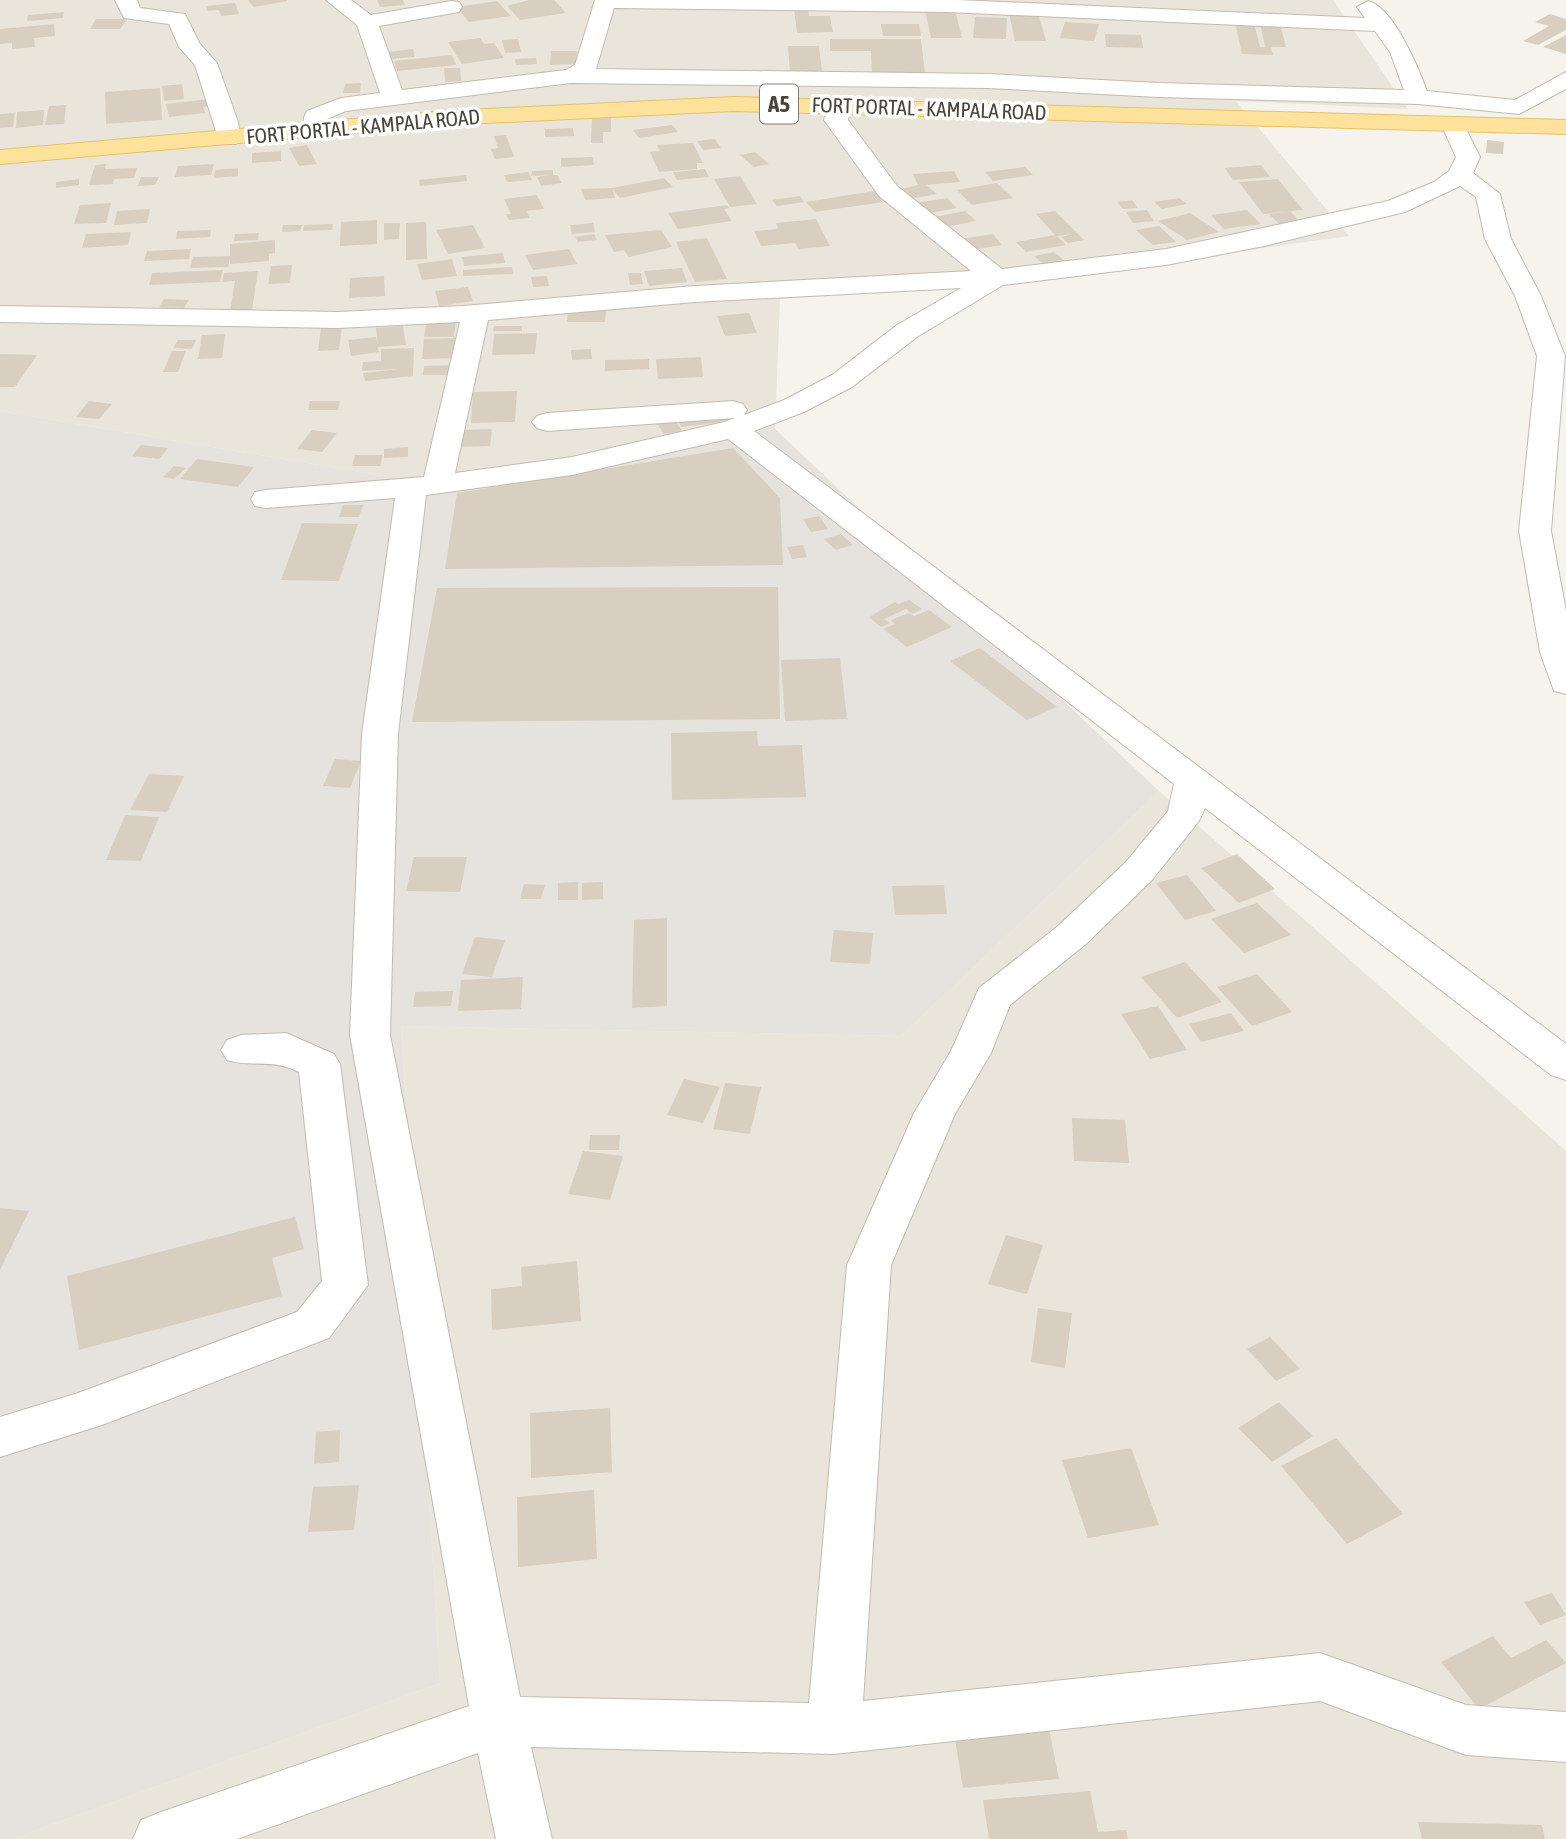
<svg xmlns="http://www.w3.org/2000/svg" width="1566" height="1839" font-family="'Asap Condensed',sans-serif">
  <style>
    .residential { fill: #eae5da }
    .industrial { fill: #e6e2dd }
    .building { fill: #d8cfc1 }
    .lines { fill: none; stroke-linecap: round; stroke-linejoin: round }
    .minor-casing { stroke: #c2bbae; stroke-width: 2 }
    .primary-casing { stroke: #e6c16a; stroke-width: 2 }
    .minor { fill: #fff; fill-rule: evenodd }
    .primary { fill: #ffe39c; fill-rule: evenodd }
    .labels { text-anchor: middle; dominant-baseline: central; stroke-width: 7; stroke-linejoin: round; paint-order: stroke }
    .far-street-label { font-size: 21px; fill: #4b4439; stroke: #fff }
    .shield { fill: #fff; stroke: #817c74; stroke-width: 2 }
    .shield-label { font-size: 23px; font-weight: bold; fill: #4b4439 }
  </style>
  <rect width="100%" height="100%" fill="#f6f3ec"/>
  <g class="residential">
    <polygon points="0,0 1333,0 1408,109 1236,101 1349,236 1031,280 780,299 775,429 407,480 0,411"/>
    <polygon points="1159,791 1566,1151 1566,1839 12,1839 440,1683 401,1026 901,1036"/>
  </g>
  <polygon class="industrial" points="0,411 407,480 775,429 1159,791 901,1036 401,1026 440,1683 12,1839 0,1839"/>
  <g class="building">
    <polygon points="248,0 287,0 287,1 254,7"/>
    <polygon points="377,0 403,0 405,5 380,7"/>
    <polygon points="529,0 554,0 566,13 520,20 507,6"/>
    <polygon points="497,1 511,16 469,22 456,7"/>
    <polygon points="235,3 239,14 221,16 219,10 207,11 206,6"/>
    <polygon points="794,8 808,8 809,16 830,16 833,32 797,33"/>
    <polygon points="925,10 955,10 962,38 931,38"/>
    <polygon points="64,12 63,18 27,21 28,15"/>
    <polygon points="1009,13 1038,13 1046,41 1015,41"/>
    <polygon points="1550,14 1566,19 1566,30 1538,45 1523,41 1549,26 1535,22"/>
    <polygon points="975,17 1007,18 1006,39 973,38"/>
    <polygon points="96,19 127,19 120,29 90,29"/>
    <polygon points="1065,22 1099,24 1094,41 1060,38"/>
    <polygon points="1235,22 1254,23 1260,47 1265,47 1260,23 1280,23 1286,47 1271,47 1273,55 1242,54"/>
    <polygon points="54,24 55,36 34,38 35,47 12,49 12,43 0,44 0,29"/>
    <polygon points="881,24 919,24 921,36 883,36"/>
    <polygon points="1105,34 1141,35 1143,48 1106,47"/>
    <polygon points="1566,35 1566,54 1543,47"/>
    <polygon points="480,38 484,44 494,43 504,58 462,64 448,42"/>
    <polygon points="518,39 521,52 505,53 502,40"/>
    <polygon points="830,39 921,39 925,74 872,74 871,51 830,51"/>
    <polygon points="788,46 819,46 822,72 790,72"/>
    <polygon points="413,49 415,57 391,59 388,52"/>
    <polygon points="551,51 577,51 576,64 550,65"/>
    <polygon points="452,55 456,65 397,71 394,61"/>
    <polygon points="536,58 537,64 516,65 515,59"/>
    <polygon points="444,68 460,68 461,81 445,82"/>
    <polygon points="361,83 360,93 343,93 345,84"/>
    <polygon points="182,84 184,99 164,101 162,86"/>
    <polygon points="160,88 162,120 106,124 105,92"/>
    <polygon points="210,99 212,106 203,107 205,113 169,117 166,104"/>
    <polygon points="66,105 64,124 45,125 49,106"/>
    <polygon points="44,110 43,125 16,128 17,112"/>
    <polygon points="15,113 13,127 0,128 0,114"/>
    <polygon points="611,116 611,132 603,132 603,143 591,143 592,117"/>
    <polygon points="672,125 678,132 639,138 633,130"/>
    <polygon points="573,128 574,136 545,137 545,129"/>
    <polygon points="506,135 514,157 495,159 491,149 498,148 494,136"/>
    <polygon points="715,139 721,148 703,150 697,141"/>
    <polygon points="1487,140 1504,142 1503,154 1486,153"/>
    <polygon points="693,143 703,163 697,163 697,169 659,172 650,152 660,151 657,145"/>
    <polygon points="307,145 317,164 299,166 289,148"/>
    <polygon points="281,151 281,161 252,163 252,153"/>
    <polygon points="755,152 769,164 754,167 740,155"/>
    <polygon points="593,157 594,165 561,167 561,158"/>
    <polygon points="106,164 105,169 137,168 134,178 114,179 113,184 89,185 95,165"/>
    <polygon points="214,164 211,175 175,177 178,166"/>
    <polygon points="1261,165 1270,177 1233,180 1225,168"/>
    <polygon points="1025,167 1033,175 993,181 985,172"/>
    <polygon points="238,168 238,176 214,178 215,170"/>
    <polygon points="705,169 709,177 677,180 673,172"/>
    <polygon points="553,170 553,175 557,175 562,183 541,186 537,177 550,175 531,176 532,171"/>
    <polygon points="954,171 960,182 926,185 937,194 908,199 897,190 918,185 913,174"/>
    <polygon points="528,172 532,180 507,182 504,175"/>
    <polygon points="466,175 467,181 420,186 419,180"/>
    <polygon points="740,176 757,204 730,207 714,179"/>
    <polygon points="141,177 159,177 155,185 138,186"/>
    <polygon points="664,178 673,187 620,198 613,190 615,198 585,200 581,189 612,188"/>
    <polygon points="79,179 79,185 56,188 56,182"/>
    <polygon points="1278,179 1303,210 1290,211 1299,221 1279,224 1269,214 1284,212 1263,214 1239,182"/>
    <polygon points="997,183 1013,198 972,205 957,190"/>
    <polygon points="874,191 883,202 815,212 806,202"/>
    <polygon points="537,195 544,209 526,211 530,218 509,220 506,214 511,214 504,199"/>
    <polygon points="800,196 804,202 777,206 772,200"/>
    <polygon points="947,198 957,208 925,214 915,203"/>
    <polygon points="1179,198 1187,204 1162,209 1154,202"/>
    <polygon points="1132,200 1138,208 1123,209 1117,202"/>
    <polygon points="111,203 106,223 74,224 80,205"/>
    <polygon points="727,205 729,208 724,209 732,221 678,229 668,213"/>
    <polygon points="150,209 147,223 114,225 117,211"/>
    <polygon points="1147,210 1154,221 1133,223 1126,212"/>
    <polygon points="1247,210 1261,224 1224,229 1211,215"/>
    <polygon points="965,211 976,221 945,227 934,217"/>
    <polygon points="1055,211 1084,240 1068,243 1061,237 1072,234 1057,236 1066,245 1026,252 1016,242 1055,235 1036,214"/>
    <polygon points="1190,213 1219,232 1187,240 1158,221"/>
    <polygon points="816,219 830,246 799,249 795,243 761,246 754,231 778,229 776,223"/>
    <polygon points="377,220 377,244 340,246 341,222"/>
    <polygon points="426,222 427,259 406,260 406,223"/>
    <polygon points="384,223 400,223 399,239 384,240"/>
    <polygon points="593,223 595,232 572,234 570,225"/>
    <polygon points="333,224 332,230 303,231 304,225"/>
    <polygon points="283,225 302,225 300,231 282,232"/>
    <polygon points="473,225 485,248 448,254 436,230"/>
    <polygon points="1159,226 1176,242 1153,245 1136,230"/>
    <polygon points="211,230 210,237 176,239 177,231"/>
    <polygon points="661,230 672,247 629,257 624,250 614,252 605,235"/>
    <polygon points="131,232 128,245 82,248 86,234"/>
    <polygon points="259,233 258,240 234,241 235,234"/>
    <polygon points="594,234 597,240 578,242 575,237"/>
    <polygon points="993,234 1002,245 964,251 954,240"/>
    <polygon points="707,238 727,279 695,282 676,242"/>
    <polygon points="275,240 275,253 269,254 269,261 230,264 230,257 228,267 190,268 193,257 230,256 230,244"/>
    <polygon points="191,249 189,259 144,261 147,251"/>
    <polygon points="569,249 577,264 533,270 525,255"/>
    <polygon points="1054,252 1065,261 1045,265 1034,256"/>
    <polygon points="503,253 505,263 464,266 462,257"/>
    <polygon points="452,259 457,276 422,280 417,264"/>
    <polygon points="292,265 290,283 268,284 271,266"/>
    <polygon points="512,267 513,274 463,276 463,270"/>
    <polygon points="682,268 687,282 649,286 644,271"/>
    <polygon points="223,270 220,282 149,285 152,273"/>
    <polygon points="258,271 252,310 230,311 235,281 222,282 224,273"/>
    <polygon points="628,273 641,273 643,284 630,285"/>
    <polygon points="384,276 385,296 349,298 350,278"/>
    <polygon points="547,276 549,286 533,287 531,277"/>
    <polygon points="468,287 473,301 439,306 435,291"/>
    <polygon points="164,299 189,300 184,308 159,307"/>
    <polygon points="606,309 605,322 567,322 568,310"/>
    <polygon points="749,313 757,333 725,336 717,316"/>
    <polygon points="456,320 454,337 424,337 427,321"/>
    <polygon points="342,326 339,350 318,351 321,327"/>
    <polygon points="403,326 406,345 378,347 379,352 351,356 348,340 376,337 378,345 376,328"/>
    <polygon points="494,326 522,326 522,331 493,331"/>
    <polygon points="537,333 535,354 492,355 494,334"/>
    <polygon points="225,334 222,358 198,359 202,335"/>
    <polygon points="457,338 457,358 422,359 424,339"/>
    <polygon points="178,340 196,340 192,349 173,348"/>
    <polygon points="414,348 413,376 365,381 363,373 398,369 362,371 363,362 381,361 381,349"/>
    <polygon points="591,349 592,359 572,360 571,350"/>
    <polygon points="172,351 186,351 178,372 163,372"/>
    <polygon points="0,354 37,355 15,387 0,387"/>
    <polygon points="701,357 703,377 658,379 656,359"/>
    <polygon points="649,359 649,369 605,371 605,360"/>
    <polygon points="456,365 454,375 423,375 424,366"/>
    <polygon points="517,391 515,422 471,423 473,392"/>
    <polygon points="89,401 112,404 99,419 76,417"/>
    <polygon points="310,401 340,401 338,410 308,410"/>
    <polygon points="728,413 731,421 681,427 678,419"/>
    <polygon points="674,419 682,431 664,434 656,422"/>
    <polygon points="492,429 490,446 456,447 459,430"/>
    <polygon points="312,430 337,433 322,452 297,449"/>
    <polygon points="141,445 168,448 159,459 132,456"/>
    <polygon points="408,447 408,457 384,458 384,449"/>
    <polygon points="733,448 780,498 783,565 445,569 457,493"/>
    <polygon points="355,455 383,455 380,466 352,466"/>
    <polygon points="197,459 254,467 238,487 180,479"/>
    <polygon points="174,466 186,468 174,479 163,477"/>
    <polygon points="343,505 363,505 359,517 339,517"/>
    <polygon points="819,516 828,529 811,532 803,519"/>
    <polygon points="302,523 358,524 339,581 281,580"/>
    <polygon points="841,534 853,545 836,550 824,539"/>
    <polygon points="803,545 807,557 792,559 787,547"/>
    <polygon points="778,587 780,719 412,722 437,588"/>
    <polygon points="909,600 922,609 912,614 906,609 884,619 890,623 881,627 869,617 895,602 898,604"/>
    <polygon points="929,610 952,627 907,647 883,629 895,624 891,620 909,613 914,616"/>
    <polygon points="980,648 1057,707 1027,720 950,661"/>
    <polygon points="840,658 847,719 785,721 781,660"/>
    <polygon points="757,731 758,746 802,745 806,797 672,800 671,733"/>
    <polygon points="335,759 361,761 350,788 323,786"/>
    <polygon points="149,774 184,776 167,812 130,810"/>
    <polygon points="125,815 159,817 141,861 106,860"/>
    <polygon points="1237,854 1275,889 1239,903 1201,868"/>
    <polygon points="414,857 467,857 460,892 406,891"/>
    <polygon points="1187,875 1216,911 1185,920 1156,883"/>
    <polygon points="578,882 578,900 558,900 558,883"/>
    <polygon points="603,882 603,899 582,900 582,883"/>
    <polygon points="524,884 545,885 541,899 520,899"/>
    <polygon points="944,885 947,914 895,915 892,886"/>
    <polygon points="1257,903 1291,935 1244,953 1211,919"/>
    <polygon points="667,918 667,1006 632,1008 634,920"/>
    <polygon points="834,930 873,933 870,964 830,962"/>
    <polygon points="475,937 505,940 492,977 462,974"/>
    <polygon points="1185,962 1222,1002 1177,1018 1141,977"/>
    <polygon points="1257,974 1292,1012 1252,1026 1217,987"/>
    <polygon points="523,977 521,1009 458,1011 461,980"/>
    <polygon points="453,991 451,1006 413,1007 415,992"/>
    <polygon points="1158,1006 1187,1050 1150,1059 1121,1014"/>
    <polygon points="1231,1013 1244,1031 1201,1042 1189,1024"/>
    <polygon points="684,1079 720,1087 703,1123 667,1115"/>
    <polygon points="725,1083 761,1087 750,1134 713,1129"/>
    <polygon points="1072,1118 1125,1120 1129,1163 1074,1161"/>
    <polygon points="590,1135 620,1135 619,1150 589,1150"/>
    <polygon points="583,1151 623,1156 610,1200 568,1194"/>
    <polygon points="0,1208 29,1211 0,1270"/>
    <polygon points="295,1217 304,1249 272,1258 282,1296 79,1350 67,1276"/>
    <polygon points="1006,1235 1043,1245 1027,1294 988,1284"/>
    <polygon points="577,1261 581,1321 492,1330 491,1289 522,1286 521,1267"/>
    <polygon points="1038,1308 1072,1313 1065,1368 1031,1362"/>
    <polygon points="1270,1337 1300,1369 1276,1381 1247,1349"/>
    <polygon points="1279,1402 1313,1436 1272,1462 1238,1428"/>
    <polygon points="610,1408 612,1472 531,1478 530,1413"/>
    <polygon points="340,1430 339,1462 314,1464 316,1432"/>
    <polygon points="1336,1438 1403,1514 1347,1544 1281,1466"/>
    <polygon points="1131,1448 1159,1525 1088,1538 1062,1460"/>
    <polygon points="359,1485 354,1530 308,1532 313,1487"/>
    <polygon points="594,1490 597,1559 518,1567 517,1497"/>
    <polygon points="1552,1593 1566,1615 1540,1625 1524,1602"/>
    <polygon points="1493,1636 1511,1658 1546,1640 1566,1663 1479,1709 1441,1662"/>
    <polygon points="1049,1729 1059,1779 963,1788 955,1739"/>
    <polygon points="1090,1791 1098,1832 1126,1830 1128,1839 989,1839 983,1800"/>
    <polygon points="1418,1822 1542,1825 1545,1839 1422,1839"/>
  </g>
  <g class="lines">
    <g class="minor-casing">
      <g id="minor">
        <polygon points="115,0 137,0 140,8 185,14 200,44 217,63 238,122 240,139 236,144 220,144 195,65 179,47 169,24 124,18"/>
        <path d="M 326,0 L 351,0 L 371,15 L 451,1 L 459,2 L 462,7 L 459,12 L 379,26 L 402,90 L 566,70 L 575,65 L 595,0 L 957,0 L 1365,18 L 1357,7 L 1368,1 C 1393,7 1418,66 1427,91 L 1515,100 L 1566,72 L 1566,89 L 1519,114 L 1418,104 L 1158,97 L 988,88 L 571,83 L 346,111 L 327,119 L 328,130 L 324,135 L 308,135 C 303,128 302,118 307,111 L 341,98 L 380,93 L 357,25 ZM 614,8 L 947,12 L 1375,31 L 1390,52 L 1404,90 L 1158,83 L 988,74 L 596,69 Z"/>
        <path d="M 838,97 L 846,99 L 850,104 L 848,120 L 897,186 L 1002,269 L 1166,249 L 1388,201 L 1434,182 L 1449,171 L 1456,157 L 1441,124 L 1445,119 L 1461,119 L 1480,157 L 1473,173 L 1500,194 L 1511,239 L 1541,296 L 1565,356 L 1551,531 L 1566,611 L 1566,694 L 1554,691 L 1540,652 L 1519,531 L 1537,356 L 1515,296 L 1485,239 L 1476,197 L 1460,186 L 1405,212 L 1264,246 L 1166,265 L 1003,285 L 917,337 L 852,387 L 804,412 L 754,431 L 1566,1044 L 1566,1080 L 1551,1075 L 1205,808 L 1199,821 L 1152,880 L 1086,944 L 1010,1005 L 991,1053 L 955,1114 L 891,1265 L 863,1701 L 1320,1653 L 1466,1705 L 1566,1712 L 1566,1762 L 1466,1755 L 1320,1701 L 834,1754 L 531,1747 L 552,1839 L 496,1839 L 478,1753 L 237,1839 L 133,1839 L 141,1820 L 161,1812 L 469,1706 L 350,1035 L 362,734 L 395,498 L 266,508 L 255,506 L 251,499 L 255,492 L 266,490 L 424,477 L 460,322 L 338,328 L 0,322 L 0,306 L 338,312 L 463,306 L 695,286 L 971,271 L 879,196 L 824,120 L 830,99 ZM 961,288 L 897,325 L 832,375 L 784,400 L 744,415 L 747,410 L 743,404 L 733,401 L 547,413 L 537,416 L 532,422 L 537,428 L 547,431 L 735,418 L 724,422 L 572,457 L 455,473 L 488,320 L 695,302 ZM 728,439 L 1174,784 L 1168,811 L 1126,862 L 1058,926 L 979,988 L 951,1051 L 914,1113 L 847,1265 L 809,1703 L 520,1697 L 390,1035 L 398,734 L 426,495 L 572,475 Z"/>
        <path d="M 286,1033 L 334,1054 L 340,1064 L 368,1285 L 329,1338 L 102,1425 L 0,1457 L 0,1417 L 78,1393 L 297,1312 L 322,1281 L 299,1072 C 271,1058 254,1068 227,1060 L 221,1050 L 227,1040 L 241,1035 Z"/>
      </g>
    </g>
    <g class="primary-casing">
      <polygon id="primary" points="733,97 1566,120 1566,134 733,111 445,125 0,164 0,150 445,111"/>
    </g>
    <use href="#minor" class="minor"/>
    <use href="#primary" class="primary"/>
  </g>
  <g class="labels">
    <g class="far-street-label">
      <text transform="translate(929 108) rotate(2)">FORT PORTAL - KAMPALA ROAD</text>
      <text transform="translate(363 126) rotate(-5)">FORT PORTAL - KAMPALA ROAD</text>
    </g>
    <rect class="shield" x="760" y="84.5" width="38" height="39" rx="5"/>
    <g class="shield-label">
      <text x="779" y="104">A5</text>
    </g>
  </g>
</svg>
